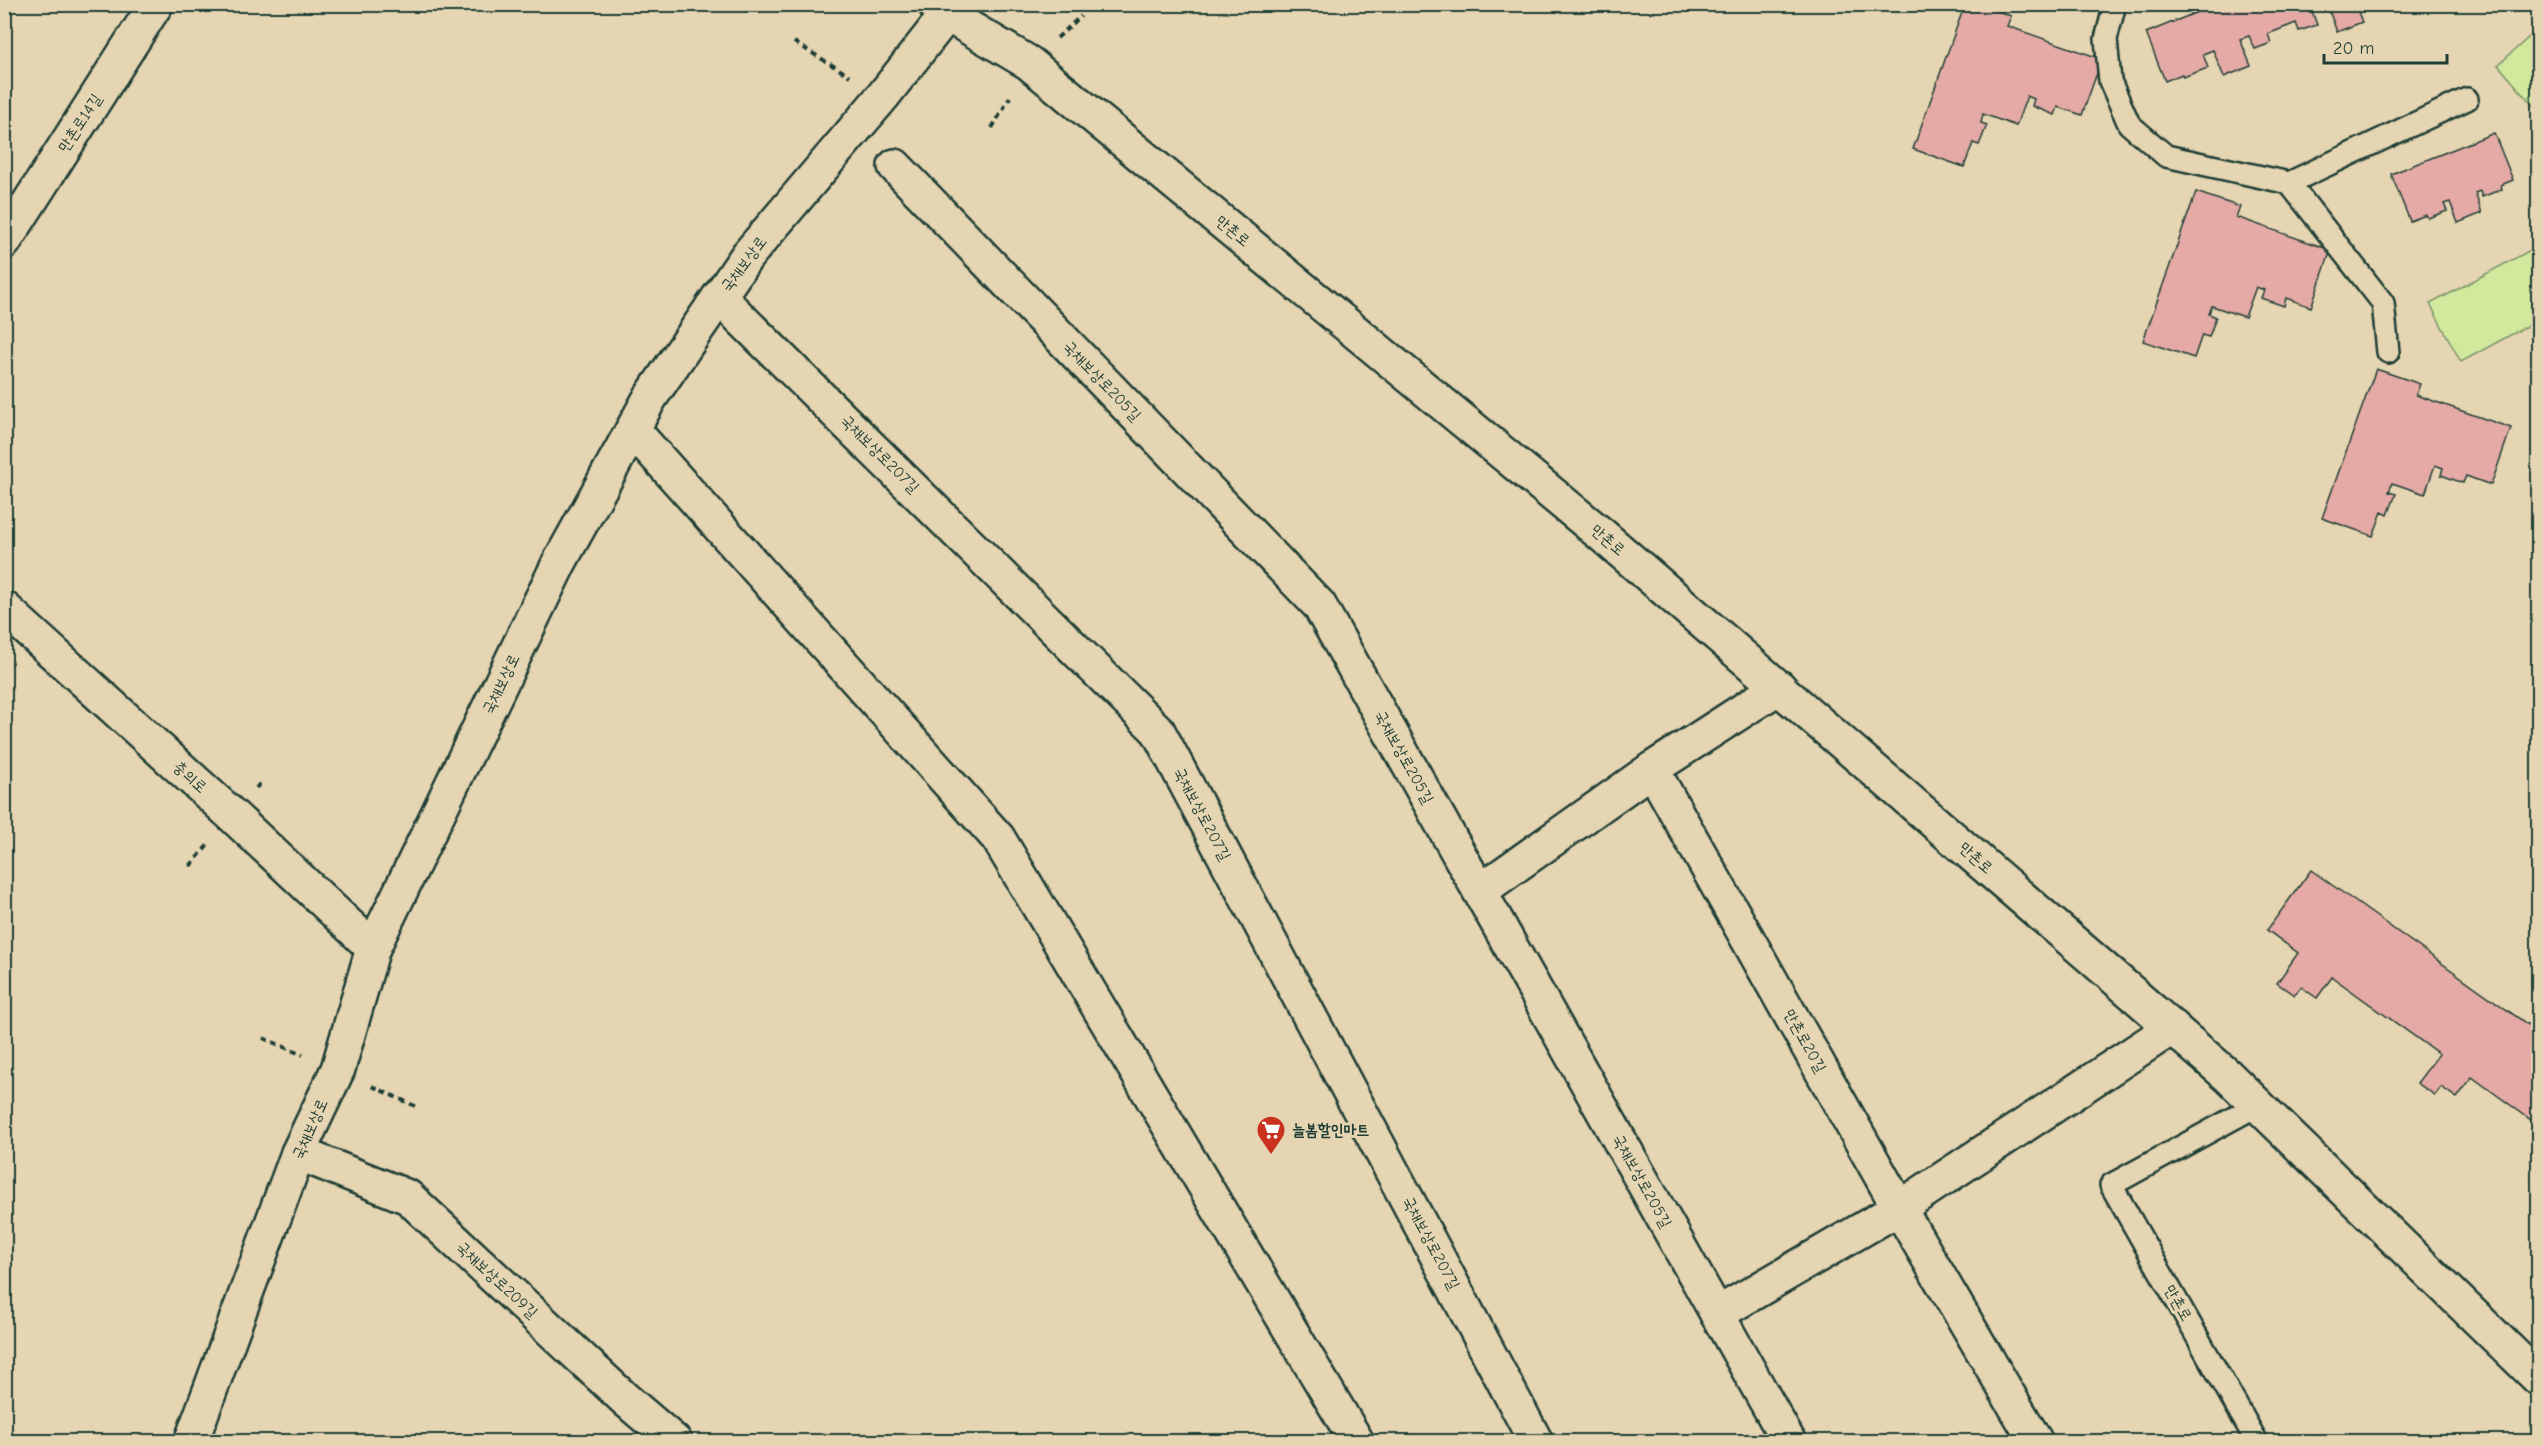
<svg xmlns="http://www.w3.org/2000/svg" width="2543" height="1446" font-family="'Comic Neue','Poor Story',sans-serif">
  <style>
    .green { fill: #d2e89d; stroke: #789268; stroke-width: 1.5 }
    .building { fill: #e5aaa5; stroke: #1f3d34; stroke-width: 1.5 }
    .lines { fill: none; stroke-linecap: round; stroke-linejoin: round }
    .service-casing { stroke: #1f3d34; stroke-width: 26 }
    .minor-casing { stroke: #1f3d34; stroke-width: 38 }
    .tertiary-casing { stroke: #1f3d34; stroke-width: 38 }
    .secondary-casing { stroke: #1f3d34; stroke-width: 38 }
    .path { stroke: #1f3d34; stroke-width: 4; stroke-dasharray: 6 4.5; stroke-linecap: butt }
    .service { stroke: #e6d5b2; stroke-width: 21 }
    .minor { stroke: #e6d5b2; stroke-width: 33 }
    .tertiary { stroke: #e6d5b2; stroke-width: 33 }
    .secondary { stroke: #e6d5b2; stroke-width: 33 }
    .labels { text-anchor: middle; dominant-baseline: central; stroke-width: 6; stroke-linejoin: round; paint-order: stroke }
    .street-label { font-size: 16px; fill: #1f3d34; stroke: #e6d5b2 }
    .poi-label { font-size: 16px; font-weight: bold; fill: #1f3d34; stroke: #e6d5b2; text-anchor: start }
  </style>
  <rect width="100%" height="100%" fill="#e6d5b2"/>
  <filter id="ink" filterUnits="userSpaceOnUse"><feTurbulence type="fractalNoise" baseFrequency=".0167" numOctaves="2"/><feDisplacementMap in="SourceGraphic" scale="12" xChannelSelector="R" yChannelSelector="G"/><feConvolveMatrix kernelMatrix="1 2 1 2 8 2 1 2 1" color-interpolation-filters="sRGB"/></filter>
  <g filter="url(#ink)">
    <g class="green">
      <polygon points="2538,29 2538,111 2498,65"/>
      <polygon points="2538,246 2538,320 2461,362 2430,304"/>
    </g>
    <g class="building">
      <polygon points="1965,4 1980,4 2011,16 2007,26 2102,59 2082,115 2058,107 2055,115 2032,106 2034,99 2027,96 2016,126 1983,114 1981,123 1987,125 1979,145 1973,143 1964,167 1913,149"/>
      <polygon points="2217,4 2355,4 2362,22 2337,32 2327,5 2312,11 2317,25 2299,31 2296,23 2268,34 2271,43 2255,49 2249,36 2240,39 2251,66 2224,77 2213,50 2203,54 2208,68 2183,77 2182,74 2165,81 2146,33"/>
      <polygon points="2494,133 2513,180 2501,185 2502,189 2482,197 2480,191 2475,193 2482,213 2458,223 2450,202 2444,204 2447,211 2428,218 2426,215 2410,221 2391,174"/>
      <polygon points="2196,192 2240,207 2236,217 2331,250 2311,307 2286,298 2284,306 2261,298 2264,290 2256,287 2245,317 2212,306 2209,314 2216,317 2209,337 2202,335 2194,358 2143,341"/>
      <polygon points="2376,369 2420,384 2416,395 2511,428 2491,485 2466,476 2463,483 2441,475 2443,468 2435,465 2425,494 2392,483 2389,492 2396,494 2388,515 2382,512 2373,536 2322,518"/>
      <polygon points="2311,870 2538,1032 2538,1125 2472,1077 2457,1098 2441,1087 2435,1095 2417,1083 2439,1054 2332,977 2317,998 2301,987 2294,995 2277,983 2298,953 2267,930"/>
    </g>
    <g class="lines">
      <g class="service-casing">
        <g id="service">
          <polyline points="2115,4 2106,39 2110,81 2129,124 2166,156 2289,183 2467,99"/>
          <polyline points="2289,183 2383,303 2388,352"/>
          <polyline points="2257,1442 2111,1185 2258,1105"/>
        </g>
      </g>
      <g class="minor-casing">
        <g id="minor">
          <polyline points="895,166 1319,605 1789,1442"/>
          <polyline points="4,242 156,4"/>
          <polyline points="719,297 1158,731 1536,1442"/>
          <polyline points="633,430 998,838 1357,1442"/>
          <polyline points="1652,769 1899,1208 2036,1442"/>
          <polyline points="1480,891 1652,769 1779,687"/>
          <polyline points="298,1153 408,1197 626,1400 675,1442"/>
          <polyline points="1717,1314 1899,1208 2173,1027"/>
        </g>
      </g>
      <g class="tertiary-casing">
        <polyline id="tertiary" points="4,608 233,816 373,948"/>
      </g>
      <g class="secondary-casing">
        <g id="secondary">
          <polyline points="935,4 946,14 1029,63 1602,535 2227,1075 2538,1378"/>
          <polyline points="191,1442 298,1153 338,1069 373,948 559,563 650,398 747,256 883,96 955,4"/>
        </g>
      </g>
      <g class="path">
        <polyline points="1057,38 1081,16"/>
        <polyline points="794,42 850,76"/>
        <polyline points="992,128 1010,97"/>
        <polyline points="256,788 262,781"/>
        <polyline points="190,866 209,844"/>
        <polyline points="263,1038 303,1055"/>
        <polyline points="372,1086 415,1106"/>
      </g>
      <use href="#service" class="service"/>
      <use href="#minor" class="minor"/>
      <use href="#tertiary" class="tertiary"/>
      <use href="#secondary" class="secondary"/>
    </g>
  </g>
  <defs>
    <g id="supermarket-pin" transform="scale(1.5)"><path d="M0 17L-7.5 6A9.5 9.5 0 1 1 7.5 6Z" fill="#c8321e" stroke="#e6d5b2"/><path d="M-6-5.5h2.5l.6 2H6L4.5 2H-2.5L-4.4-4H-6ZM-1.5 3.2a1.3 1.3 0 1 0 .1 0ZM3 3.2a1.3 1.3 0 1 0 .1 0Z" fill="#fff"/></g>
  </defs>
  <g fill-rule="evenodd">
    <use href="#supermarket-pin" x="1271" y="1130"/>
  </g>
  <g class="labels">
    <g class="street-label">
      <text transform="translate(80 123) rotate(-57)">만촌로14길</text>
      <text transform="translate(1233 231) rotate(39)">만촌로</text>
      <text transform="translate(744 264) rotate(-53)">국채보상로</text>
      <text transform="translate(1102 381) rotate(46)">국채보상로205길</text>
      <text transform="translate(880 454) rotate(45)">국채보상로207길</text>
      <text transform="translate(1608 540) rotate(40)">만촌로</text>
      <text transform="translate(501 684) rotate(-64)">국채보상로</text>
      <text transform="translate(1404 757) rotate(61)">국채보상로205길</text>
      <text transform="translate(190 777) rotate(42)">충의로</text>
      <text transform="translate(1202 814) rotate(62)">국채보상로207길</text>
      <text transform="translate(1976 858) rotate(41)">만촌로</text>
      <text transform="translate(1805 1041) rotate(61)">만촌로20길</text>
      <text transform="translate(310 1129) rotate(-66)">국채보상로</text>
      <text transform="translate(1642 1181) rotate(61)">국채보상로205길</text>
      <text transform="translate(1431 1243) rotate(62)">국채보상로207길</text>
      <text transform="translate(497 1280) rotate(43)">국채보상로209길</text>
      <text transform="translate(2178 1303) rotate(60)">만촌로</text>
    </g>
    <g class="poi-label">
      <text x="1292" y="1130">늘봄할인마트</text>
    </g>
  </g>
  <rect width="2543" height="1446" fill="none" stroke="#e6d5b2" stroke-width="24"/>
  <rect x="12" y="12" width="2519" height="1422" fill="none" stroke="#1f3d34" stroke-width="2" filter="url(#ink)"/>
  <path d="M2324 54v9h123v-9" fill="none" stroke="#1f3d34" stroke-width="3"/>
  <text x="2333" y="54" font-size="18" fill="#1f3d34" stroke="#e6d5b2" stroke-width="4.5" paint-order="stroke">20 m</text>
</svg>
